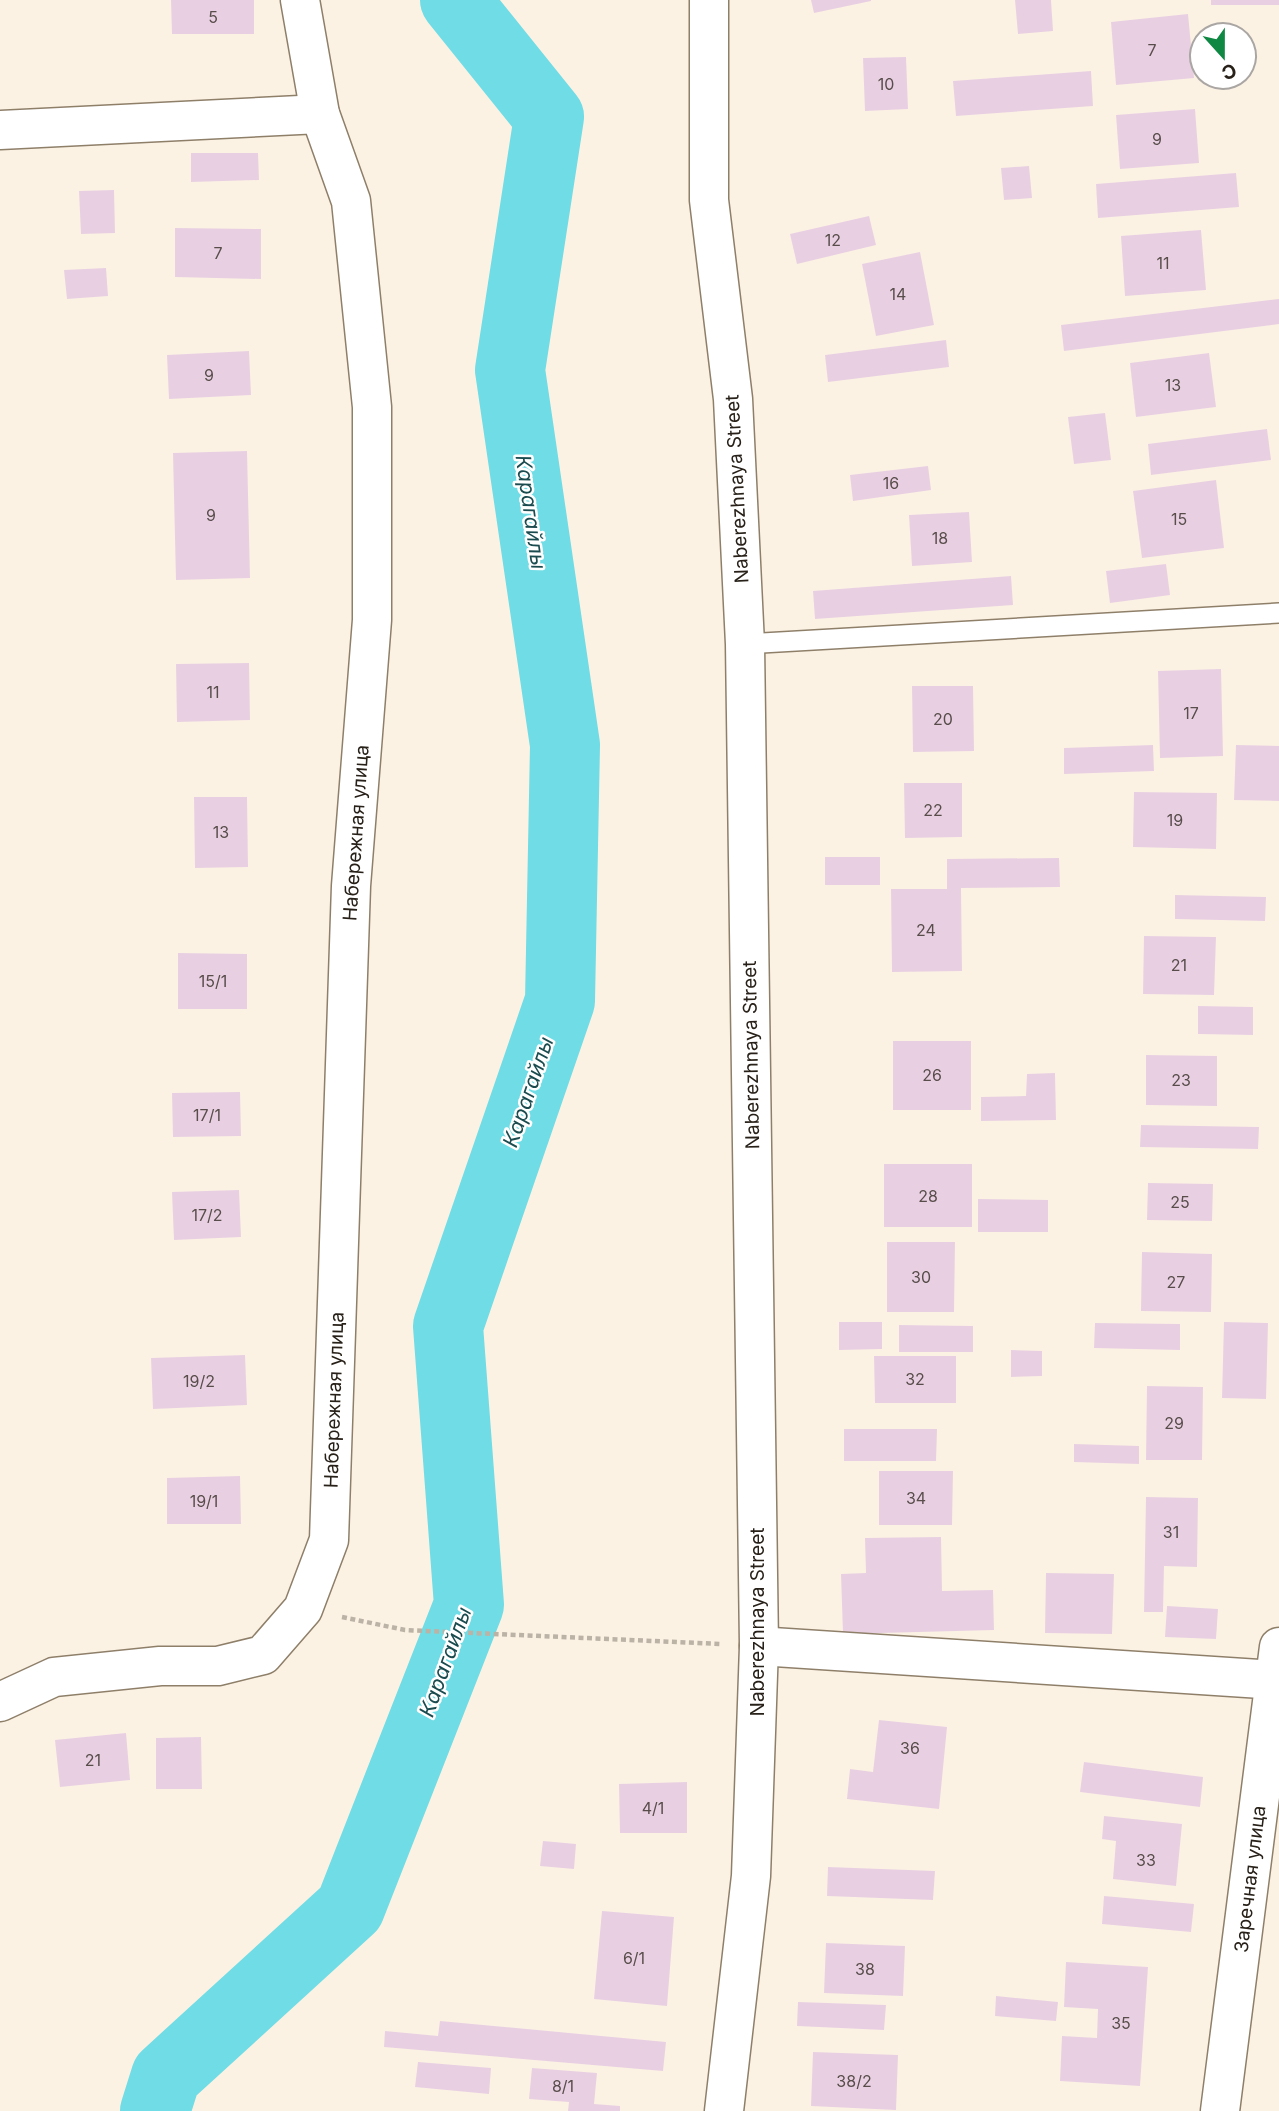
<svg xmlns="http://www.w3.org/2000/svg" width="1279" height="2111" font-family="Inter,sans-serif">
  <style>
    .lines { fill: none; stroke-linecap: round; stroke-linejoin: round }
    .river { stroke: #70dce5; stroke-width: 70 }
    .building { fill: #e8d0e2 }
    .service-casing { stroke: #8e7f69; stroke-width: 22 }
    .minor-casing { stroke: #8e7f69; stroke-width: 41 }
    .path { stroke: #bcb3a7; stroke-width: 4.5; stroke-dasharray: 5 3.5; stroke-linecap: butt }
    .service { stroke: #fff; stroke-width: 19 }
    .minor { stroke: #fff; stroke-width: 38 }
    .labels { text-anchor: middle; dominant-baseline: central; stroke-width: 5; stroke-linejoin: round; paint-order: stroke }
    .number-label { font-size: 16px; fill: #584d4b }
    .street-label { font-size: 19px; fill: #282119; stroke: #fff }
    .water-label { font-size: 21px; font-style: italic; fill: #1a4b4f; stroke: #fff }
  </style>
  <rect width="100%" height="100%" fill="#fcf2e4"/>
  <g class="lines">
    <polyline class="river" points="155,2111 166,2076 350,1908 469,1605 448,1326 560,1001 565,745 510,370 549,117 455,0"/>
  </g>
  <g class="building">
    <polygon points="171,0 254,0 254,34 172,34"/>
    <polygon points="811,0 871,0 871,1 814,13"/>
    <polygon points="1015,0 1051,0 1053,31 1018,34"/>
    <rect x="1211" y="0" width="68" height="5"/>
    <polygon points="1188,14 1194,78 1116,85 1111,22"/>
    <polygon points="906,57 908,109 865,111 863,58"/>
    <polygon points="1091,71 1093,106 956,116 953,81"/>
    <polygon points="1195,109 1199,163 1120,169 1116,115"/>
    <polygon points="191,153 258,153 259,180 191,182"/>
    <polygon points="1029,166 1032,198 1004,200 1001,168"/>
    <polygon points="1236,173 1239,207 1098,218 1096,184"/>
    <polygon points="114,190 115,233 81,234 79,191"/>
    <polygon points="869,216 876,245 797,264 790,234"/>
    <polygon points="175,228 261,229 261,279 175,277"/>
    <polygon points="1201,230 1206,290 1125,296 1121,236"/>
    <polygon points="920,252 934,325 876,336 862,264"/>
    <polygon points="106,268 108,296 67,299 64,270"/>
    <polygon points="1279,299 1279,324 1064,351 1061,325"/>
    <polygon points="946,340 949,367 828,382 825,355"/>
    <polygon points="249,351 251,395 169,399 167,355"/>
    <polygon points="1209,353 1216,407 1136,417 1130,363"/>
    <polygon points="1105,413 1111,460 1074,464 1068,417"/>
    <polygon points="1267,429 1271,460 1151,475 1148,444"/>
    <polygon points="247,451 250,578 176,580 173,453"/>
    <polygon points="928,466 931,490 853,501 850,475"/>
    <polygon points="1216,480 1224,548 1142,558 1133,491"/>
    <polygon points="969,512 972,562 912,566 909,515"/>
    <polygon points="1166,564 1170,595 1110,603 1106,571"/>
    <polygon points="1011,576 1013,605 815,619 813,591"/>
    <polygon points="249,663 250,720 177,722 176,664"/>
    <polygon points="1221,669 1223,756 1160,758 1158,671"/>
    <polygon points="912,686 973,686 974,751 913,752"/>
    <polygon points="1153,745 1154,771 1064,774 1064,748"/>
    <polygon points="1236,745 1279,746 1279,801 1234,800"/>
    <polygon points="904,783 962,783 962,837 905,838"/>
    <polygon points="1134,792 1217,793 1216,849 1133,847"/>
    <polygon points="194,797 247,797 248,867 195,868"/>
    <rect x="825" y="857" width="55" height="28"/>
    <polygon points="1059,858 1060,887 961,888 962,971 892,972 891,889 947,889 947,859"/>
    <polygon points="1175,895 1266,897 1265,921 1175,919"/>
    <polygon points="1144,936 1216,937 1214,995 1143,994"/>
    <polygon points="178,953 247,954 247,1009 178,1009"/>
    <polygon points="1198,1006 1253,1007 1253,1035 1198,1034"/>
    <rect x="893" y="1041" width="78" height="69"/>
    <polygon points="1146,1055 1217,1056 1217,1106 1146,1105"/>
    <polygon points="1055,1073 1056,1120 981,1121 981,1097 1026,1096 1027,1074"/>
    <polygon points="240,1092 241,1136 173,1137 172,1093"/>
    <polygon points="1141,1125 1259,1127 1258,1149 1140,1147"/>
    <rect x="884" y="1164" width="88" height="63"/>
    <polygon points="1148,1183 1213,1184 1212,1221 1147,1220"/>
    <polygon points="239,1190 241,1237 174,1240 172,1192"/>
    <polygon points="978,1199 1048,1200 1048,1232 978,1232"/>
    <polygon points="887,1242 955,1242 954,1312 887,1312"/>
    <polygon points="1142,1252 1212,1254 1211,1312 1141,1311"/>
    <polygon points="839,1322 882,1322 882,1349 839,1350"/>
    <polygon points="1224,1322 1268,1323 1266,1399 1222,1398"/>
    <polygon points="1095,1323 1180,1324 1180,1350 1094,1348"/>
    <polygon points="899,1325 973,1326 973,1352 899,1352"/>
    <polygon points="1011,1350 1042,1351 1042,1376 1011,1377"/>
    <polygon points="245,1355 247,1405 153,1409 151,1358"/>
    <polygon points="874,1356 956,1356 956,1403 875,1403"/>
    <polygon points="1147,1386 1203,1387 1202,1460 1146,1460"/>
    <polygon points="844,1429 937,1429 936,1461 844,1461"/>
    <polygon points="1074,1444 1139,1446 1139,1464 1074,1462"/>
    <polygon points="879,1471 953,1471 952,1525 879,1525"/>
    <polygon points="240,1476 241,1524 167,1524 167,1478"/>
    <polygon points="1146,1497 1198,1498 1197,1567 1164,1566 1163,1612 1144,1612"/>
    <polygon points="941,1537 942,1591 993,1590 994,1630 843,1634 841,1574 866,1573 865,1538"/>
    <polygon points="1046,1573 1114,1574 1112,1634 1045,1633"/>
    <polygon points="1167,1606 1218,1609 1216,1639 1165,1637"/>
    <polygon points="879,1720 947,1727 939,1809 847,1799 850,1769 873,1772"/>
    <polygon points="126,1733 130,1780 60,1787 55,1740"/>
    <polygon points="201,1737 202,1789 156,1789 156,1738"/>
    <polygon points="1084,1762 1203,1777 1200,1807 1080,1792"/>
    <polygon points="687,1782 687,1833 620,1833 619,1784"/>
    <polygon points="1104,1816 1182,1824 1176,1886 1113,1879 1116,1841 1102,1839"/>
    <polygon points="543,1841 576,1844 574,1869 540,1866"/>
    <polygon points="828,1867 935,1871 933,1900 827,1896"/>
    <polygon points="1104,1896 1194,1904 1191,1932 1102,1924"/>
    <polygon points="602,1911 674,1917 667,2006 594,1999"/>
    <polygon points="826,1943 905,1946 903,1996 824,1993"/>
    <polygon points="1066,1962 1148,1967 1140,2086 1060,2081 1062,2036 1097,2038 1098,2009 1064,2007"/>
    <polygon points="996,1996 1058,2002 1056,2021 995,2016"/>
    <polygon points="798,2002 886,2005 884,2030 797,2026"/>
    <polygon points="440,2021 666,2042 663,2071 384,2047 385,2031 438,2036"/>
    <polygon points="813,2052 898,2055 896,2110 811,2106"/>
    <polygon points="418,2062 491,2068 489,2094 415,2087"/>
    <polygon points="532,2068 597,2073 594,2104 620,2106 620,2111 568,2111 569,2102 529,2099"/>
  </g>
  <g class="lines">
    <g class="service-casing">
      <polyline id="service" points="745,644 1279,613"/>
    </g>
    <g class="minor-casing">
      <g id="minor">
        <polyline points="709,0 709,200 733,399 745,644 759,1646 751,1876 724,2111"/>
        <polyline points="0,130 320,114"/>
        <polyline points="759,1646 1275,1680"/>
        <polyline points="0,1702 54,1677 160,1666 218,1666 263,1655 303,1609 329,1540 351,886 372,620 372,407 351,201 320,114 300,0"/>
        <polyline points="1220,2111 1279,1647"/>
      </g>
    </g>
    <polyline class="path" points="342,1617 405,1630 720,1644"/>
    <use href="#service" class="service"/>
    <use href="#minor" class="minor"/>
  </g>
  <g class="labels">
    <g class="number-label">
      <text x="213" y="17">5</text>
      <text x="1152" y="50">7</text>
      <text x="886" y="84">10</text>
      <text x="1157" y="139">9</text>
      <text x="833" y="240">12</text>
      <text x="218" y="253">7</text>
      <text x="1163" y="263">11</text>
      <text x="898" y="294">14</text>
      <text x="209" y="375">9</text>
      <text x="1173" y="385">13</text>
      <text x="891" y="483">16</text>
      <text x="211" y="515">9</text>
      <text x="1179" y="519">15</text>
      <text x="940" y="538">18</text>
      <text x="213" y="692">11</text>
      <text x="1191" y="713">17</text>
      <text x="943" y="719">20</text>
      <text x="933" y="810">22</text>
      <text x="1175" y="820">19</text>
      <text x="221" y="832">13</text>
      <text x="926" y="930">24</text>
      <text x="1179" y="965">21</text>
      <text x="213" y="981">15/1</text>
      <text x="932" y="1075">26</text>
      <text x="1181" y="1080">23</text>
      <text x="207" y="1115">17/1</text>
      <text x="928" y="1196">28</text>
      <text x="1180" y="1202">25</text>
      <text x="207" y="1215">17/2</text>
      <text x="921" y="1277">30</text>
      <text x="1176" y="1282">27</text>
      <text x="915" y="1379">32</text>
      <text x="199" y="1381">19/2</text>
      <text x="1174" y="1423">29</text>
      <text x="916" y="1498">34</text>
      <text x="204" y="1501">19/1</text>
      <text x="1171" y="1532">31</text>
      <text x="910" y="1748">36</text>
      <text x="93" y="1760">21</text>
      <text x="653" y="1808">4/1</text>
      <text x="1146" y="1860">33</text>
      <text x="634" y="1958">6/1</text>
      <text x="865" y="1969">38</text>
      <text x="1121" y="2023">35</text>
      <text x="854" y="2081">38/2</text>
      <text x="563" y="2086">8/1</text>
    </g>
    <g class="street-label">
      <text transform="translate(737 489) rotate(-93)">Naberezhnaya Street</text>
      <text transform="translate(356 833) rotate(-86)">Набережная улица</text>
      <text transform="translate(751 1055) rotate(-91)">Naberezhnaya Street</text>
      <text transform="translate(334 1400) rotate(-88)">Набережная улица</text>
      <text transform="translate(757 1622) rotate(-90)">Naberezhnaya Street</text>
      <text transform="translate(1250 1879) rotate(-83)">Заречная улица</text>
    </g>
    <g class="water-label">
      <text transform="translate(531 512) rotate(82)">Карагайлы</text>
      <text transform="translate(528 1092) rotate(-71)">Карагайлы</text>
      <text transform="translate(445 1662) rotate(-70)">Карагайлы</text>
    </g>
  </g>
  <g transform="translate(1223 56) rotate(159)"><circle r="33" fill="#ffffff" stroke="#a9a6a3" stroke-width="2"/>
  <path d="M0-5L12 26L0 18L-12 26Z" fill="#0e8842"/>
  <text y="-10" font-size="19" font-weight="bold" text-anchor="middle" fill="#282119">С</text>
  </g>
</svg>
